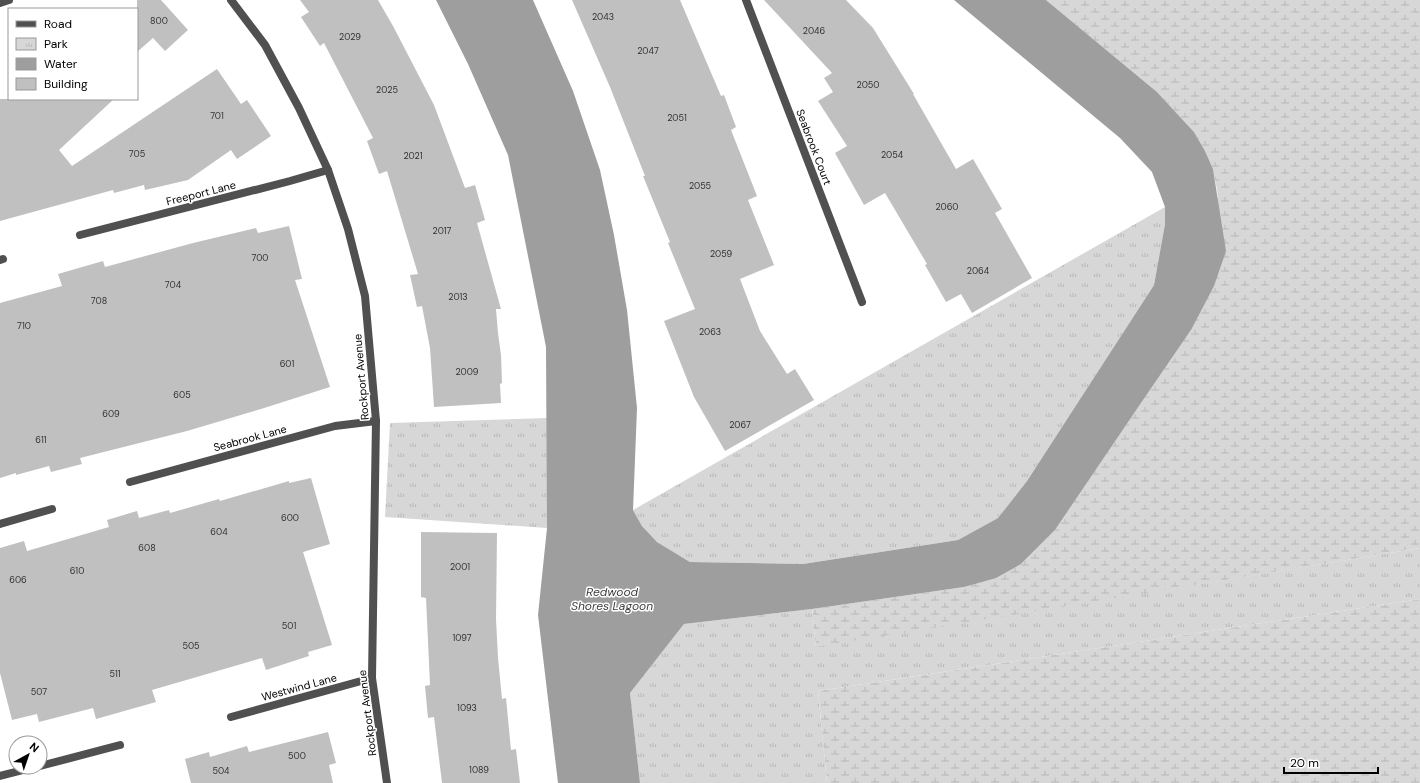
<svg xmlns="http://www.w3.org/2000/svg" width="1420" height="783" font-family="'DM Sans',sans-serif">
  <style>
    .wetland { fill: url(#wetland-marsh) }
    .park { fill: url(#park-tufts) }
    .water { fill: #9e9e9e }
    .building { fill: #c0c0c0 }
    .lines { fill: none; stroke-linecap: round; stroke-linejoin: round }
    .street { stroke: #505050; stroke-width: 8 }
    .labels { text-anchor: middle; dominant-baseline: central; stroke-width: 3; stroke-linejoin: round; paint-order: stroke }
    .number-label { font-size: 9px; fill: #303030 }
    .street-label { font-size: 11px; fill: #000; stroke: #fff }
    .water-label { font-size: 12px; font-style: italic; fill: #3f3f3f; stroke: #fff }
  </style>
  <defs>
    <pattern id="wetland-marsh" width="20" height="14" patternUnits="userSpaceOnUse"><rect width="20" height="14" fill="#d7d7d7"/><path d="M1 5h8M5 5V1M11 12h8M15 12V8" fill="none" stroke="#b7b7b7"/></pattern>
    <pattern id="park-tufts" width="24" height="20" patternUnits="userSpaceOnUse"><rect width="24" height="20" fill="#d7d7d7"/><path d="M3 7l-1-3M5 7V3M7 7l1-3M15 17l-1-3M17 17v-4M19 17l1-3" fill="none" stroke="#b7b7b7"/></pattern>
  </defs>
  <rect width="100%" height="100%" fill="#fff"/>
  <g class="wetland">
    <polygon points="1046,0 1420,0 1420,548 816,648 812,609 964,587 1021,564 1055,530 1139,406 1191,330 1218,195 1213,169 1205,151 1194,132 1157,92"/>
    <polygon points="1420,599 1420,783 827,783 818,691"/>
  </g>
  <g class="park">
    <polygon points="1165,207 1165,224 1154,285 1027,481 998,518 958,540 803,564 690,562 657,542 642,526 633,510"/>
    <polygon points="548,418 547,528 385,517 390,423"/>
    <polygon points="1420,548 1420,599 818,691 827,783 640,783 630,693 684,624 812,609 816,647"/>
  </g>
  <polygon class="water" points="436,0 533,0 573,91 600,170 614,235 627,310 637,408 633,510 642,526 657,542 690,562 803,564 958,540 998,518 1027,481 1154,285 1165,224 1165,207 1152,172 1120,138 954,0 1046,0 1157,92 1194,132 1205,151 1213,169 1226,251 1214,286 1191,330 1139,406 1055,530 1021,564 996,578 964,587 812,609 684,624 630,693 640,783 558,783 538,615 547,528 546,347 508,155 468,64"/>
  <g class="building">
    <polygon points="137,0 161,0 188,30 165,51 153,38 137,52"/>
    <polygon points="300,0 378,0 393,26 434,105 465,188 475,185 485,220 477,223 501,309 496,309 498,333 501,355 502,383 500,384 501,403 434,407 430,348 422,306 417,307 410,275 418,274 387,171 379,174 367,141 373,138 324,43 320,46 301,17 309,12"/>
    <polygon points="572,0 680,0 721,96 724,95 736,127 731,130 757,196 748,200 774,265 740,279 760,331 787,374 795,369 814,400 725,451 694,397 664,321 695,309 668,243 670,242 643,176 645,176 610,87"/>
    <polygon points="764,0 846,0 873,28 914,94 913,94 956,169 973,159 1002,209 995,213 1032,278 972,313 961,294 946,302 925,265 927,264 885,193 864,205 835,153 847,146 818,101 833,92 824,78 832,73"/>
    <polygon points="217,69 241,104 247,100 271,136 237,159 231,150 188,180 145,190 144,185 114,193 113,190 0,221 0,99 114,99 59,150 72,166"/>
    <polygon points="289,226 302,279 295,280 330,387 261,409 187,431 80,458 82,464 51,472 49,466 16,475 16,473 0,478 0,303 62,286 58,274 103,261 105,267 193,243 256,228 258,233"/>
    <polygon points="311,478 330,544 303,552 332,645 308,652 309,656 266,670 262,658 152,690 156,702 96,719 93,708 39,722 37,714 12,720 0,673 0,548 24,541 27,551 109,527 107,520 137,511 139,518 169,510 170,513 219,499 220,501 289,481 289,483"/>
    <polygon points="421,532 497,533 496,619 498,658 502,699 506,698 511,750 516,749 520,783 442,783 434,717 428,718 425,686 430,685 426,598 421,597"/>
    <polygon points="328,732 336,763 329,765 333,783 191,783 185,759 209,752 210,757 247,746 249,752"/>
  </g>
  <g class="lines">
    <g class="street">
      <polyline points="231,0 265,45 299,108 328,170 348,229 365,296 376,421 372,678 387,783"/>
      <polyline points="746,0 862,302"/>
      <polyline points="0,3 9,0"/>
      <polyline points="80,235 290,181 328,170"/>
      <polyline points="0,260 3,259"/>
      <polyline points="130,482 335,426 376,421"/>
      <polyline points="0,524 52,509"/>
      <polyline points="231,717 372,678"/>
      <polyline points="40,766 120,745"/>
      <polyline points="0,776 35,767"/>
    </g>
  </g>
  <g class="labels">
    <g class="number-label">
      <text x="603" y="17">2043</text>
      <text x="159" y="21">800</text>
      <text x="814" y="31">2046</text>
      <text x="350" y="37">2029</text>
      <text x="648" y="51">2047</text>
      <text x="868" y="85">2050</text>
      <text x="387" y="90">2025</text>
      <text x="217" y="116">701</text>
      <text x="677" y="118">2051</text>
      <text x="137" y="154">705</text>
      <text x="892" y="155">2054</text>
      <text x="413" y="156">2021</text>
      <text x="700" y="186">2055</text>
      <text x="947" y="207">2060</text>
      <text x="442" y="231">2017</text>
      <text x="721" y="254">2059</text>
      <text x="260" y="258">700</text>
      <text x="978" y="271">2064</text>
      <text x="173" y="285">704</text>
      <text x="458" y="297">2013</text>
      <text x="99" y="301">708</text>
      <text x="24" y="326">710</text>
      <text x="710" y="332">2063</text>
      <text x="287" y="364">601</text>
      <text x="467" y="372">2009</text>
      <text x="182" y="395">605</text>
      <text x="111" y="414">609</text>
      <text x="740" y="425">2067</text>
      <text x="41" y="440">611</text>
      <text x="290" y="518">600</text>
      <text x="219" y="532">604</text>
      <text x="147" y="548">608</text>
      <text x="460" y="567">2001</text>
      <text x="77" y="571">610</text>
      <text x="18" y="580">606</text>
      <text x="289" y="626">501</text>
      <text x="462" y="638">1097</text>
      <text x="191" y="646">505</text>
      <text x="115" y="674">511</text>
      <text x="39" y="692">507</text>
      <text x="467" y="708">1093</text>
      <text x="297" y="756">500</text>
      <text x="479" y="770">1089</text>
      <text x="221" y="771">504</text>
    </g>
    <g class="street-label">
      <text transform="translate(814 147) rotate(69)">Seabrook Court</text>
      <text transform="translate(201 193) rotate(-14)">Freeport Lane</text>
      <text transform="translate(361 377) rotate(-95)">Rockport Avenue</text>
      <text transform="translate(250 438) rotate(-15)">Seabrook Lane</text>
      <text transform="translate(299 687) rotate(-15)">Westwind Lane</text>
      <text transform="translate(367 713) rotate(-97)">Rockport Avenue</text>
    </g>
    <g class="water-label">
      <text x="612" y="592">Redwood<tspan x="612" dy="14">Shores Lagoon</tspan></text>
    </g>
  </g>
  <rect x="8" y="8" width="130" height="92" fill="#ffffff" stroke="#999999"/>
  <rect x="16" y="21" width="20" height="6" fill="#505050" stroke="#999999"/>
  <text x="44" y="28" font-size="12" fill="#000000">Road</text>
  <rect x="16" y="38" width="20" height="12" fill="url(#park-tufts)" stroke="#999999"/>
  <text x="44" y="48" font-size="12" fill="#000000">Park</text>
  <rect x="16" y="58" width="20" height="12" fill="#9e9e9e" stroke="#999999"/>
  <text x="44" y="68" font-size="12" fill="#000000">Water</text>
  <rect x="16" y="78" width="20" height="12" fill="#c0c0c0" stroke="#999999"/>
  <text x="44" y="88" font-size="12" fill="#000000">Building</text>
  <g transform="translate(28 755) rotate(40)"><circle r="19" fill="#ffffff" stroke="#999999"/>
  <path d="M0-3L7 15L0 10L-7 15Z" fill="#000000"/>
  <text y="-6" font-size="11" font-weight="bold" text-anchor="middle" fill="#000000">N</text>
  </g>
  <path d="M1284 767v6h94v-6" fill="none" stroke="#000000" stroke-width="2"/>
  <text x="1290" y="767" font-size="12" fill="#000000" stroke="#ffffff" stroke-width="3" paint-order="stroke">20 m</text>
</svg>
